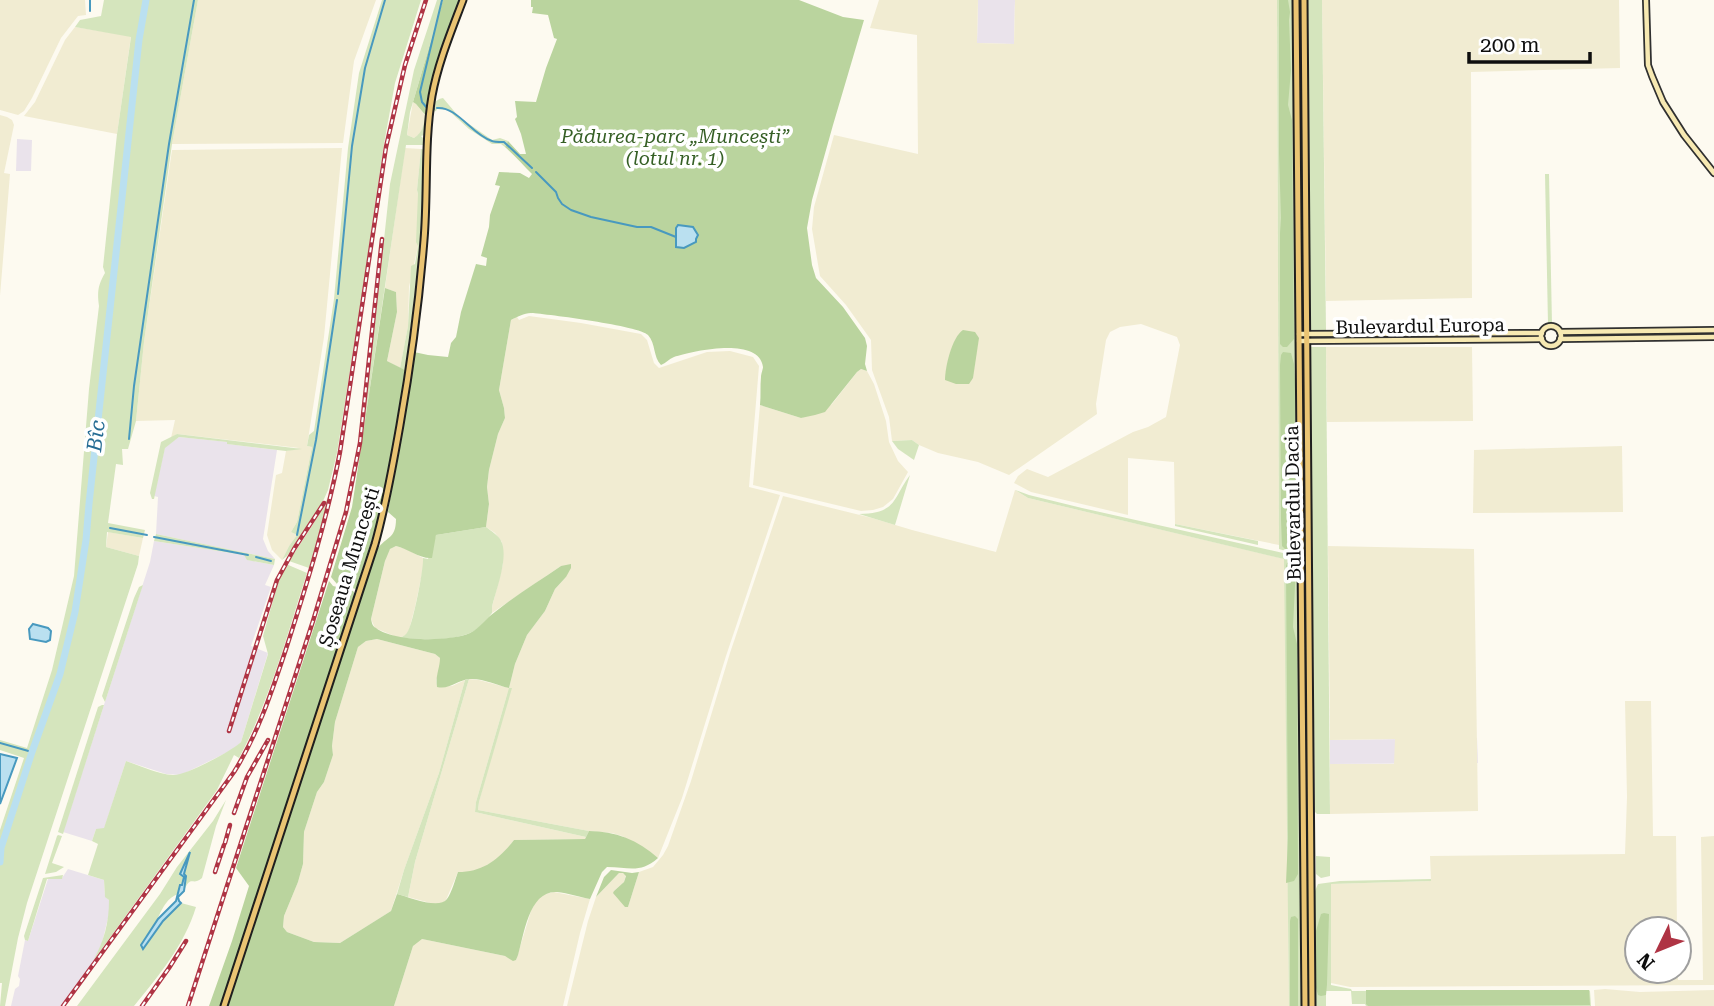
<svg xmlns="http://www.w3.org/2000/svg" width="1714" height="1006" font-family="'Roboto Serif',serif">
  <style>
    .industrial { fill: #eae3eb }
    .farmland { fill: #f1ecd2 }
    .green { fill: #d5e5bd }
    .forest { fill: #bad49e }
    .water { fill: #bae0f0; stroke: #4899bf; stroke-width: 2 }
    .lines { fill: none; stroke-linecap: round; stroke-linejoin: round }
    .stream { stroke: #4899bf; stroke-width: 2 }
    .river { stroke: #bae0f0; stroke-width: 7 }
    .secondary-casing { stroke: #303030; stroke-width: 8 }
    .primary-casing { stroke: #1f1f1f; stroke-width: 9 }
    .secondary { stroke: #f7e9b2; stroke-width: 4.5 }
    .primary { stroke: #eac473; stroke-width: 5 }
    .rail-casing { stroke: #af3444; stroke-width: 4.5 }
    .rail { stroke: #fff; stroke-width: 2; stroke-dasharray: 5; stroke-linecap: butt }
    .labels { text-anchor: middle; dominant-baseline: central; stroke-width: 7; stroke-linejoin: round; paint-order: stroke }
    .park-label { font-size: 19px; font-style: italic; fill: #355f25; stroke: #fff }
    .street-label { font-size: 19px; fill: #0e0e0e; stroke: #fff }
    .water-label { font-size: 21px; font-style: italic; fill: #246b93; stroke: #fff }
  </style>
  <rect width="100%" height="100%" fill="#fdfaf0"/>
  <g class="industrial">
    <polygon points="978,0 1015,0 1014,44 977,43"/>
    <polygon points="17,139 32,140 31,171 16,171"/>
    <polygon points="179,437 228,442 228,444 277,450 263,539 268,551 275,559 156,534 158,497 154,496 165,447"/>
    <polygon points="154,541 244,555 248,560 274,565 265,585 271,587 251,646 268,653 241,742 234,749 181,775 166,774 126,761 104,829 96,829 92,841 63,832 150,562"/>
    <polygon points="1477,738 1478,763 1330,764 1330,740"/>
    <polygon points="68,869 104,880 105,896 109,900 109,914 102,943 92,964 61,1006 11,1006 15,989 19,986 20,979 18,976 25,940 28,941 48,879 62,878"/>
  </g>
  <g class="farmland">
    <polygon points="0,0 85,0 86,15 78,16 61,38 32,98 24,111 18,115 0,110"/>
    <polygon points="198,0 376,0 354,61 343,143 172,144"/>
    <polygon points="879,0 978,0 977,43 1014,44 1015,0 1277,0 1279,545 1175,524 1174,462 1128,458 1128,515 1031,492 1014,483 1018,476 1027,469 1048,477 1133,432 1148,427 1166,417 1180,345 1177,337 1141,324 1120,327 1110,332 1106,340 1096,404 1097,414 1009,475 978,462 938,453 919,445 912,440 892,441 889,417 872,370 871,340 846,305 820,276 812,229 814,207 834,135 918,154 917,35 870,28"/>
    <polygon points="1322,0 1619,0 1620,68 1471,72 1472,298 1326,301"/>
    <polygon points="75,27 131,36 117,134 24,116 35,102 65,40"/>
    <polygon points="413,102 416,104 425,115 424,126 420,134 414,138 407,135"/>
    <polygon points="0,115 7,117 12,120 14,125 4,173 10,174 0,296"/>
    <polygon points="342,148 324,337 307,446 312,447 297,522 291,532 297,535 289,546 282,560 272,550 267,535 276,475 282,473 286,451 299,448 177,434 171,438 175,420 136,421 144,342 172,150"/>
    <polygon points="405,148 421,149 417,190 418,194 418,246 409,287 408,326 400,368 387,361 397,312 396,292 385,288"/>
    <polygon points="529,316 581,323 641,334 647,340 654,363 659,368 707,352 730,351 753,357 759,366 749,487 780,495 726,656 682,798 658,858 622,836 612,833 589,831 478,810 479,802 509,688 476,802 475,812 586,837 585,839 514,840 500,858 474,872 458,872 446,900 442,904 434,904 408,897 415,862 469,679 479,680 509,688 515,664 527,635 545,611 555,589 566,577 561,566 492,613 492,607 503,564 502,542 495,533 486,527 489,504 487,487 489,470 498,434 505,418 504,408 499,390 511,320 517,317 519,320"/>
    <polygon points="1326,347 1472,347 1473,421 1327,422"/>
    <polygon points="861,369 867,371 874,384 886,421 889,442 898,461 908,472 893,499 883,507 873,510 861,511 753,485 760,405 801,418 832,404 857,372"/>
    <polygon points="1622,446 1623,512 1473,513 1474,450"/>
    <polygon points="1015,490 1028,498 1285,559 1289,1006 567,1006 588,921 596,897 619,873 623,873 626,875 624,882 614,891 628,907 639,872 653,867 663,855 668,846 691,781 730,653 783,496 872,518 912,530 996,552"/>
    <polygon points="108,532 143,538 139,556 106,547"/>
    <polygon points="396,546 406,549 423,558 424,564 415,607 409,630 406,635 399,638 375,628 371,619 387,553 390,549"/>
    <polygon points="1328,546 1474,549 1478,811 1330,814 1330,764 1394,764 1395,739 1330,740"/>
    <polygon points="377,639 435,654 440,658 440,666 436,681 437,687 452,686 465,680 439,773 404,870 391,911 340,943 314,942 287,932 283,927 284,916 298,882 303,864 304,832 317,792 324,782 333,755 332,746 335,722 358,647 366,641"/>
    <polygon points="1625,701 1651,701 1653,836 1676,836 1677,929 1637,929 1637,971 1678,971 1678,980 1703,980 1701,837 1714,836 1714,985 1350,987 1331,983 1330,884 1431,881 1430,856 1625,854 1627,797"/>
    <polygon points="554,892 590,899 580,933 563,1006 394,1006 413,946 417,941 422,939 505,956 516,960 531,911 537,899 545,894"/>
    <polygon points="1605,989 1640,992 1714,990 1714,1006 1595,1006 1594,990"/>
  </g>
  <g class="green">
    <path d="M 104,0 L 198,0 L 172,144 L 144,342 L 136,421 L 128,449 L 122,449 L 123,465 L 116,464 L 108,523 L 145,530 L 143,538 L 107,532 L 106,547 L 139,556 L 138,564 L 27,903 L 18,938 L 5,1006 L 0,1006 L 2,983 L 0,983 L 0,830 L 24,758 L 0,750 L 0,740 L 27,748 L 52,670 L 74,576 L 89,389 L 99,306 C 97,292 98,285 105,273 L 103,267 L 117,134 L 131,37 L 75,27 L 80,20 L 101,16 Z"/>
    <polygon points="382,0 421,0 395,83 384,144 362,294 337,453 328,490 324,499 314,517 287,556 282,560 289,546 297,535 291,532 297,522 312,447 307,446 309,435 314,431 334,299 348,148 359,73"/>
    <path d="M 437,0 L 443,0 L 410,112 L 407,135 L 414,138 C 423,132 424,125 425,115 L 427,117 L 424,135 L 421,136 L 423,138 L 423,145 L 406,145 L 363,434 L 390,184 L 414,70 Z"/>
    <polygon points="1277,0 1292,0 1297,544 1289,552 1279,549"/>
    <polygon points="1299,0 1301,0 1304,298 1301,292"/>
    <polygon points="1308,0 1322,0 1326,330 1310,330"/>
    <path d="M 443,98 L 459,117 L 492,140 L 500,138 L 508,141 L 505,147 L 501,144 L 492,144 L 469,129 L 448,110 L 437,109 L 436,111 L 432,112 C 434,104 434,100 443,98 Z"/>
    <polygon points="421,149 426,150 421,249 405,370 400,368 408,326 411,266 415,264 418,246 416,242 418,194 417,190"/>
    <polygon points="1545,174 1549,174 1552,324 1548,324"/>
    <polygon points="1714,332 1714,336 1563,337 1563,334"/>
    <polygon points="1539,335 1539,338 1411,338 1411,336"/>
    <polygon points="1302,345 1304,345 1305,551 1304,550"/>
    <polygon points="1310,347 1326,347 1330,814 1317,814 1315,812"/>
    <polygon points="177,434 302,449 286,451 227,444 227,442 179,437 165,448 154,499 152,499 150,493 161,442"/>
    <polygon points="912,440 919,445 914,460 898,449 892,441"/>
    <path d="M 910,475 L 895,525 L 859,514 C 897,513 892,500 910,475 Z"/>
    <polygon points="1015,490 1029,495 1082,508 1292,555 1298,563 1301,1006 1289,1006 1284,559 1028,498"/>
    <polygon points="329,496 321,529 309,568 289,561 312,526"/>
    <polygon points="1175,524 1258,541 1258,545 1175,526"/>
    <path d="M 486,527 C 491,531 500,536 502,543 C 508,560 496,590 492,607 L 492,613 C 486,620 480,628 472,632 C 452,642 421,639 399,638 C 404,636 406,635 408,631 C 413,623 424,568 423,558 L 428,559 L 436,535 Z"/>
    <polygon points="156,534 275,559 274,565 247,560 244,555 154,541"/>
    <polygon points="1305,563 1309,957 1307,957 1304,564"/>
    <path d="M 286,564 L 307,573 C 287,635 270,700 239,758 L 234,755 L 217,790 L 93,961 C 104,941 109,923 109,900 L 105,897 L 104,880 L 88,875 L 98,844 L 92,841 L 96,829 L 104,828 L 126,761 C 141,766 157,774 173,775 C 185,776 232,751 241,742 L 268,654 L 263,636 L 278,583 Z"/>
    <polygon points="143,585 139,597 105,702 102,696 134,598 139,587"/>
    <polygon points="469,679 415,862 408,897 397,894 404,870 439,773 465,680"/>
    <polygon points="509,688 512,688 479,802 478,810 589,831 586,837 475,812 476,802"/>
    <polygon points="102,705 104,705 63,834 58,832 98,707"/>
    <path d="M 226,800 L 216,826 L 202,878 C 192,887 191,873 183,893 C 168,895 163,907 157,920 C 155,926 148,933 144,939 L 146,944 L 158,929 L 163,921 L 181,903 L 196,907 C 184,946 159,975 134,1006 L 77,1006 L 160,894 L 177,867 L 213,821 Z"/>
    <polygon points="58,835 62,836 52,863 64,867 56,872 45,874 57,836"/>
    <polygon points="1316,856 1330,857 1330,876 1321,878 1316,874"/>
    <polygon points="63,875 62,879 47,879 28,941 25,940 24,936 43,878"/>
    <polygon points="1431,879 1431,881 1331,884 1331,985 1351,989 1352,991 1589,990 1590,991 1591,1006 1366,1006 1365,1004 1352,1004 1351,991 1326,991 1326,1006 1315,1006 1315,891 1318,884 1340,881"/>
  </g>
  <g class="forest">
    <polygon points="443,0 459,0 435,72 427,117 416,104 413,102"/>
    <path d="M 531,0 L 799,0 L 843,17 L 864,20 L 833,125 L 812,200 L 807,228 L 812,265 L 816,278 L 843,307 L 865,338 L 867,346 L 865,364 L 867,371 L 861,369 L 857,372 L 825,412 L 815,415 L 801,418 L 760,405 C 761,396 760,386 761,377 C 761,374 763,369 763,367 C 759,336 693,351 674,357 C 669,359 666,363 661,365 C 653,357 656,344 648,335 C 640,326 547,314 531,313 C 524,313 517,317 511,320 L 499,390 L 504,408 L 505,418 L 498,434 L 489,470 L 487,487 L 489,504 L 486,527 L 436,535 L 432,558 C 420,559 408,549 396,546 L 390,549 L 385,561 L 371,619 C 372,623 372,626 376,628 C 394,642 450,642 470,633 C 480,628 486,618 495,612 C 516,595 539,581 561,566 L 571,564 L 571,568 L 566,577 L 555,589 L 545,611 L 527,635 L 515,664 L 509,688 C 497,685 482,678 470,679 C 457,680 450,690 437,687 C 435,676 440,668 440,658 L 435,654 L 377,639 L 366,641 L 358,647 L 335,722 L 332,746 L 333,755 L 324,782 L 317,792 L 304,832 L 303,864 L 298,882 L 284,916 L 283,927 L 287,932 L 314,942 L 340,943 L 391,911 L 397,894 C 409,897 439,910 447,899 C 452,892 455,880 458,872 C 483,872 499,859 514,840 L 585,839 L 589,831 C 615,831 638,840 658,858 C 640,874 629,867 607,867 L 602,872 L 590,899 C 580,897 568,893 557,892 C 529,890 524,935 518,955 L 516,960 L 513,961 L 505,956 L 422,939 L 413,946 L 394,1006 L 227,1006 L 375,553 C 385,535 396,541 396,519 L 388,512 L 414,352 L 428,355 L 448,357 L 451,343 L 456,337 L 461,312 L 476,264 L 486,266 L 487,258 L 481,256 L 489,227 L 490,215 L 500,186 L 495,185 L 499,172 L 520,173 L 529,178 L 532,174 C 523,165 515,156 505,147 L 508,141 L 520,154 L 526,154 L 521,134 L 515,119 L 517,117 L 515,101 L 536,102 L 546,68 L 557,39 L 554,38 L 548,15 L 532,13 L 533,7 L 531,7 Z"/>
    <polygon points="1279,0 1288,0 1290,12 1289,20 1291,70 1288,105 1292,120 1294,339 1287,347 1283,347 1280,344 1280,233 1281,218 1279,153"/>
    <polygon points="385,288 396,292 397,312 387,361 405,370 395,437 381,511 356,589 337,584 331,577 352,507"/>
    <path d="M 963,330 L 975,332 L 979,338 L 973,378 L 969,384 L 956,384 L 945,380 C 945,367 952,337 963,330 Z"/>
    <polygon points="1283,352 1291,353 1294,364 1295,381 1296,532 1291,539 1292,547 1289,550 1286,550 1282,546 1281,520 1280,365 1281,355"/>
    <polygon points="1291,561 1296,565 1293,627 1297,644 1298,874 1294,881 1286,883 1288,837 1286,566 1287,563"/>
    <polygon points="329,581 333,586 353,591 355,594 220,1006 209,1006 232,941 249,886 236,868"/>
    <polygon points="611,870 632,873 639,872 628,907 625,907 613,893 614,891 624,882 626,876 623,873 619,873 596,897 604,877"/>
    <polygon points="1324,913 1329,914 1327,984 1326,995 1321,996 1318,995 1316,988 1316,931 1321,914"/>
    <polygon points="1295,916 1298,919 1298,1006 1290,1006 1290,921 1291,917"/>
    <polygon points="1366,990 1589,990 1590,1005 1368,1006 1366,1004"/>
  </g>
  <g class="water">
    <polygon points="678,225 693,227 698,235 696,239 696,242 684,248 676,247 676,228"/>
    <polygon points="33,624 48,628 51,631 50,640 46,642 30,639 29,629"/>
    <polygon points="0,754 17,758 0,804"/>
    <polygon points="190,852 184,874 186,876 184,891 178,897 179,901 181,903 163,921 143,949 141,945 158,919 176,901 180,885 182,885 184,877 180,874"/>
  </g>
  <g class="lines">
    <g class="stream">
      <polyline points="90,0 90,11"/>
      <polyline points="427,108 422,102 420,92 442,0"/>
      <polyline points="433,108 434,109"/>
      <path d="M 437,108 C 457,106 472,135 492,141 C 493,142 502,142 504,142 L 532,168"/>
      <polyline points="536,172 556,192 558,198 562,204 571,210 591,217 637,227 651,227 676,237"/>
      <polyline points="338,294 352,146 365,68 385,0"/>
      <polyline points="129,439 134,386 169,144 194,0"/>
      <polyline points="110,528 147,535"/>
      <polyline points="297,535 316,440 337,300"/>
      <polyline points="154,537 248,555"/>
      <polyline points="256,557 271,561"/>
      <polyline points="0,743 32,752"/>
    </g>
    <polyline class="river" points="0,862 1,848 32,752 60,674 75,612 86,540 89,504 139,40 146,0"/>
    <g class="secondary-casing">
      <g id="secondary">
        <polyline points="1646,0 1648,65 1652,76 1663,102 1684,135 1714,173"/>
        <circle cx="1551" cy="336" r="10"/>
        <polyline points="1560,332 1714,330"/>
        <polyline points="1299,334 1542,333"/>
        <polyline points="1560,339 1714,337"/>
        <polyline points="1299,341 1542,339"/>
      </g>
    </g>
    <g class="primary-casing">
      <g id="primary">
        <polyline points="1296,0 1305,1006"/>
        <polyline points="1304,0 1312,1006"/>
        <path d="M 224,1006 L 375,544 C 386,505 393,465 400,425 C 411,363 419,302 424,240 C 428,192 424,143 432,96 C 438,63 451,32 463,0"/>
      </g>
    </g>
    <use href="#secondary" class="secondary"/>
    <use href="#primary" class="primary"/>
    <g class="rail-casing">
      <g id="rail">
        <polyline points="229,731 277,580 294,549 324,503"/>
        <polyline points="234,813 247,777 268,740"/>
        <polyline points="225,843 230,825"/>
        <polyline points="215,872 224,845"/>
        <path d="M 63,1006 L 234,772 C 258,734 272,691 286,649 C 307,584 327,519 340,452 L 386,147 L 405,65 L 426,0"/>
        <polyline points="142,1006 169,968 186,941"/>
        <polyline points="188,1006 313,621 346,512 360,443 382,239"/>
      </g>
    </g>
    <use href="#rail" class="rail"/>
  </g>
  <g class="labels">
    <g class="park-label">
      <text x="675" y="136">Pădurea-parc „Muncești”<tspan x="675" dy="22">(lotul nr. 1)</tspan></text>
    </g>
    <g class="street-label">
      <text transform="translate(1420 326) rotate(-1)">Bulevardul Europa</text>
      <text transform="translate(1293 503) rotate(-91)">Bulevardul Dacia</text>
      <text transform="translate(349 567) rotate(-73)">Șoseaua Muncești</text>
    </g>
    <g class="water-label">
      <text transform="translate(96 436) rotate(-83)">Bîc</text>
    </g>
  </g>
  <g transform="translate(1658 950) rotate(227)"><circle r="33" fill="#ffffff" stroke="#9f9f9f" stroke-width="2"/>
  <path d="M0-5L12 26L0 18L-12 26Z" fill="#af3444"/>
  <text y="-10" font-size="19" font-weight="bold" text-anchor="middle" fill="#0e0e0e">N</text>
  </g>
  <path d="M1469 52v10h121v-10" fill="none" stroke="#0e0e0e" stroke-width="3.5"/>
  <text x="1480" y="52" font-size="21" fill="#0e0e0e" stroke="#ffffff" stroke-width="5" paint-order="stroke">200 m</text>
</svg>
